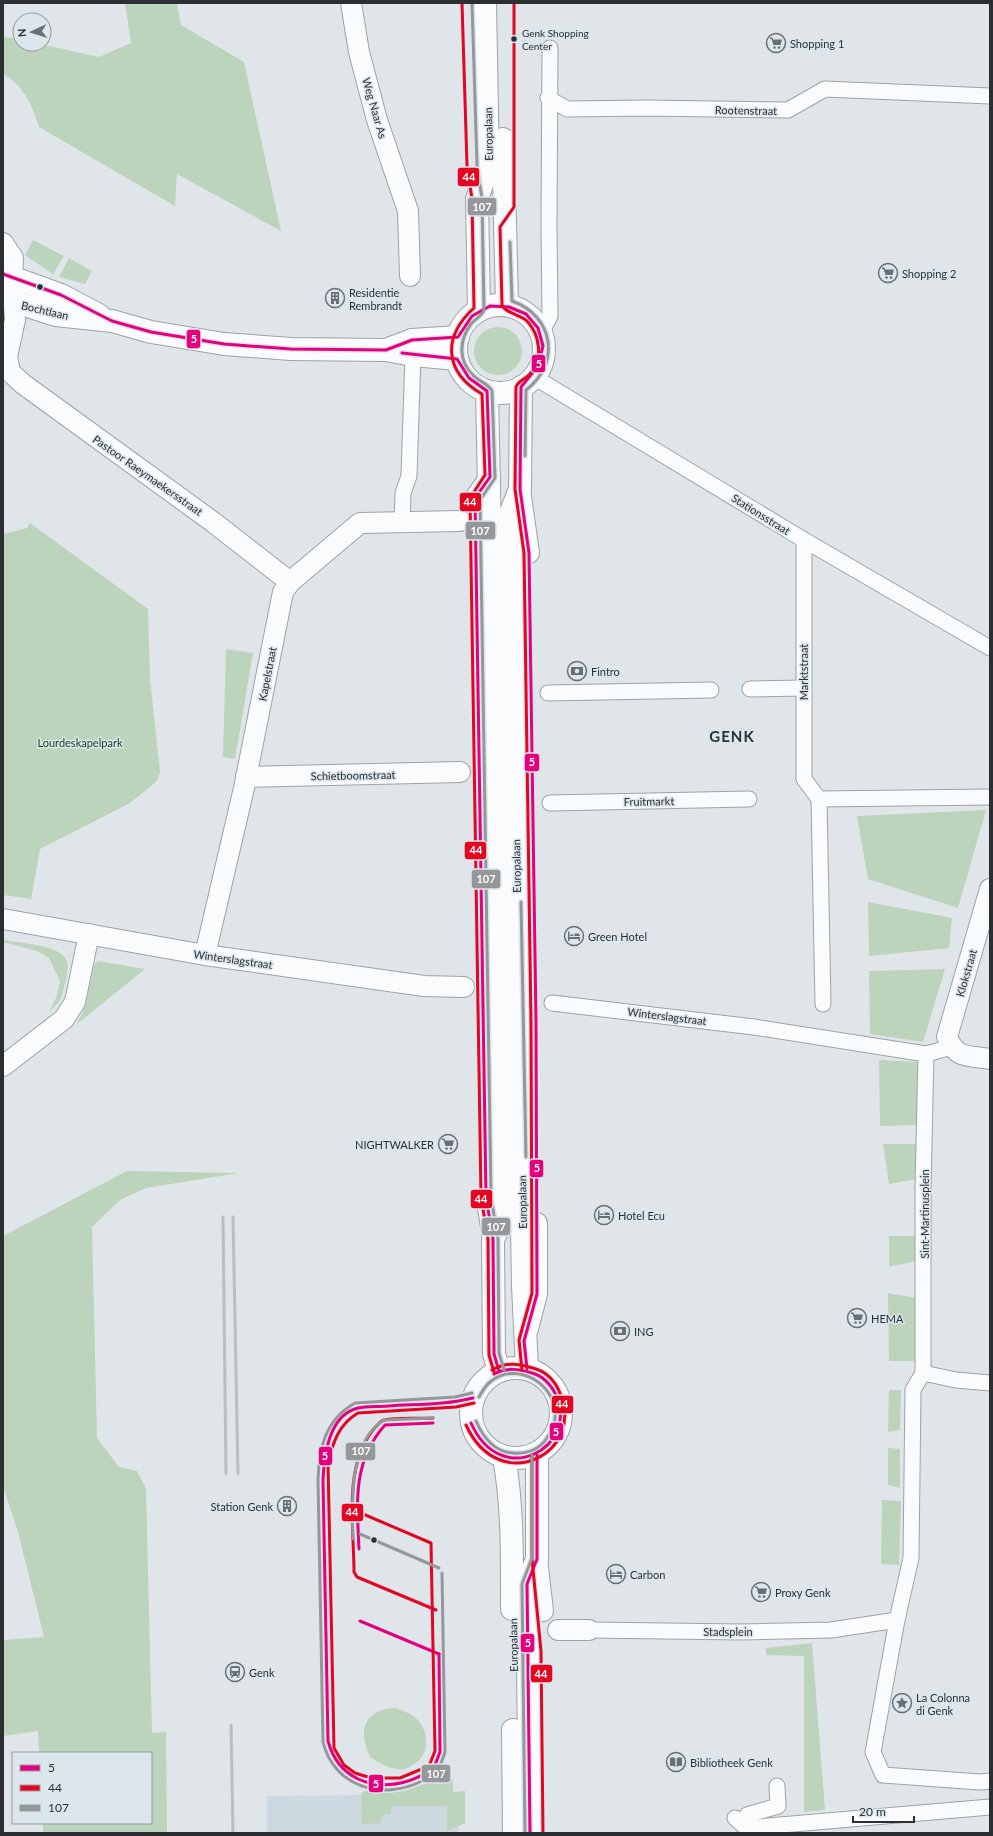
<svg xmlns="http://www.w3.org/2000/svg" width="993" height="1836" font-family="Lato,sans-serif">
  <style>
    .built { fill: #cdd9e1 }
    .green { fill: #bbd4bb }
    .lines { fill: none; stroke-linecap: round; stroke-linejoin: round }
    .pedestrian-casing { stroke: #9ea2a5; stroke-width: 17 }
    .minor-casing { stroke: #9ea2a5; stroke-width: 22 }
    .secondary-casing { stroke: #9ea2a5; stroke-width: 24 }
    .pedestrian { stroke: #fafbfc; stroke-width: 15 }
    .minor { stroke: #fafbfc; stroke-width: 20 }
    .secondary { stroke: #fafbfc; stroke-width: 22 }
    .rail { stroke: #bbbdbe; stroke-width: 3 }
    .bus-1-casing { stroke: #dce6ed; stroke-width: 6 }
    .bus-2-casing { stroke: #dce6ed; stroke-width: 6 }
    .bus-3-casing { stroke: #dce6ed; stroke-width: 6 }
    .bus-1 { stroke: #e6007e; stroke-width: 3 }
    .bus-2 { stroke: #e40521; stroke-width: 3 }
    .bus-3 { stroke: #959798; stroke-width: 3 }
    .bus-dot { fill: #2b2f32; stroke: #dce6ed; stroke-width: 1.5 }
    .labels { text-anchor: middle; dominant-baseline: central; stroke-width: 3; stroke-linejoin: round; paint-order: stroke }
    .bus-label { font-size: 10px; fill: #2b2f32; stroke: #dce6ed; text-anchor: start }
    .poi-label { font-size: 11px; fill: #2b2f32; stroke: #dce6ed; text-anchor: start }
    .street-label { font-size: 11px; fill: #2b2f32; stroke: #dce6ed }
    .park-label { font-size: 11px; fill: #163c10; stroke: #dce6ed }
    .district-label { font-size: 15px; font-weight: bold; letter-spacing: 1px; fill: #2b2f32; stroke: #dce6ed }
    .line-badge { stroke: #dce6ed; stroke-width: 1.5 }
    .badge-label { font-size: 11px; text-anchor: middle; font-weight: bold; fill: #fff }
  </style>
  <rect width="100%" height="100%" fill="#e0e5e9"/>
  <polygon class="built" points="459,1794 459,1833 267,1833 267,1796"/>
  <g class="green">
    <path d="M 125,3 L 177,3 L 181,25 L 244,62 L 281,231 L 177,174 L 175,206 L 39,127 C 34,108 22,83 3,74 L 3,36 L 20,40 L 20,44 L 40,44 L 99,57 L 131,43 Z"/>
    <polygon points="33,240 64,256 53,274 25,255"/>
    <polygon points="69,258 92,271 85,284 59,277"/>
    <circle cx="498" cy="351" r="24"/>
    <polygon points="30,523 148,609 150,679 160,772 157,781 130,803 40,849 31,899 3,895 3,534 27,528"/>
    <polygon points="226,649 253,653 235,759 223,757"/>
    <polygon points="986,810 958,908 868,879 857,816"/>
    <polygon points="868,902 952,918 949,948 869,956"/>
    <path d="M 3,940 C 19,943 64,945 67,962 C 69,972 64,986 62,996 L 60,1001 L 49,1012 L 56,998 L 60,981 L 49,958 L 37,951 L 3,942 Z"/>
    <polygon points="98,961 145,969 76,1025 83,1012 88,995 94,965"/>
    <polygon points="945,969 923,1042 870,1034 869,971"/>
    <polygon points="879,1060 917,1062 917,1125 880,1126"/>
    <polygon points="883,1144 917,1144 917,1179 889,1184"/>
    <polygon points="127,1171 239,1173 146,1188 120,1200 92,1227 97,1438 119,1467 137,1471 146,1489 152,1733 166,1732 167,1833 43,1833 43,1823 151,1823 151,1753 39,1753 38,1731 3,1736 3,1640 44,1637 18,1532 3,1486 3,1236"/>
    <polygon points="889,1236 916,1236 916,1261 889,1267"/>
    <polygon points="888,1293 916,1298 917,1361 889,1361"/>
    <polygon points="889,1390 901,1390 900,1430 888,1432"/>
    <polygon points="888,1448 900,1449 900,1488 888,1485"/>
    <polygon points="882,1500 901,1501 899,1565 881,1564"/>
    <polygon points="812,1643 825,1810 804,1812 804,1656 766,1655 766,1648"/>
    <path d="M 395,1708 C 401,1710 407,1712 412,1715 C 427,1725 432,1749 418,1761 C 414,1764 409,1768 405,1769 C 393,1771 379,1763 370,1757 C 358,1731 363,1710 395,1708 Z"/>
    <polygon points="453,1779 453,1792 465,1791 465,1823 447,1831 447,1806 391,1806 391,1814 382,1815 381,1823 362,1824 361,1794 364,1791 404,1791 435,1780"/>
  </g>
  <g class="lines">
    <g class="pedestrian-casing">
      <g id="pedestrian">
        <polyline points="548,98 567,109 647,108 788,110 825,89 990,96"/>
        <polyline points="541,333 550,316 549,226 550,48"/>
        <polyline points="534,377 804,540 990,648"/>
        <polyline points="402,523 403,493 409,476 413,355"/>
        <polyline points="804,540 804,779 819,799"/>
        <polyline points="750,689 803,688"/>
        <polyline points="548,693 711,690"/>
        <polyline points="819,799 823,1004"/>
        <polyline points="819,799 990,797"/>
        <polyline points="550,803 749,799"/>
        <polyline points="552,1003 754,1027 926,1054 952,1047"/>
        <polyline points="923,1373 913,1390 911,1558 897,1620 873,1752 883,1775 980,1782 990,1781"/>
        <polyline points="923,1373 923,1189 926,1054"/>
        <polyline points="923,1373 956,1380 990,1383"/>
        <polyline points="589,1630 741,1632 831,1630 897,1620"/>
        <polyline points="747,1815 778,1806 777,1786"/>
        <polyline points="735,1818 746,1828 990,1807"/>
      </g>
    </g>
    <g class="minor-casing">
      <g id="minor">
        <polyline points="351,3 359,52 377,120 408,211 410,276"/>
        <polyline points="3,243 13,258 12,277 15,320 7,357 10,372 23,384 213,522 290,582"/>
        <polyline points="520,489 529,553"/>
        <polyline points="475,498 490,477"/>
        <polyline points="246,777 460,772"/>
        <path d="M 990,889 L 947,1037 C 957,1060 968,1055 990,1059"/>
        <polyline points="3,919 205,955 424,986 464,987"/>
        <polyline points="205,955 244,788 283,592 290,582 360,523 460,521"/>
        <polyline points="3,1066 64,1019 75,1002 89,934"/>
        <polyline points="488,1208 493,1239"/>
        <polyline points="528,1329 537,1294 537,1223"/>
        <polyline points="537,1559 543,1611"/>
        <polyline points="558,1630 589,1630"/>
      </g>
    </g>
    <g class="secondary-casing">
      <g id="secondary">
        <polyline points="503,139 507,305"/>
        <polyline points="3,274 61,295 99,315"/>
        <polyline points="3,298 56,315 112,321 151,332 224,344 291,349 386,350 413,355 457,359"/>
        <circle cx="500" cy="349" r="44"/>
        <polyline points="479,310 477,199 488,167 485,3"/>
        <polyline points="386,350 412,340 458,337"/>
        <polyline points="521,387 520,489 510,514 523,1286 527,1369"/>
        <polyline points="487,391 504,1219 493,1239 494,1354 499,1371"/>
        <circle cx="516" cy="1413" r="45"/>
        <path d="M 504,1457 C 513,1507 512,1559 512,1609"/>
        <polyline points="513,1730 514,1833"/>
        <polyline points="530,1833 527,1584 537,1559 537,1455"/>
      </g>
    </g>
    <use href="#pedestrian" class="pedestrian"/>
    <use href="#minor" class="minor"/>
    <use href="#secondary" class="secondary"/>
    <g class="rail">
      <polyline points="223,1217 226,1474"/>
      <polyline points="233,1217 238,1474"/>
      <polyline points="231,1725 233,1833"/>
    </g>
    <g class="bus-1-casing">
      <g id="bus-1">
        <polyline points="3,274 61,295 112,321 151,332 224,344 291,349 386,350 412,340 458,337 472,316 490,306 509,307 526,314 538,328 543,346 538,366 521,387 520,489 529,553 536,1023 537,1294 524,1341 527,1369"/>
        <polyline points="402,353 457,359 469,378 487,391 490,477 475,498 486,1197 493,1239 494,1354 499,1371"/>
        <path d="M 471,1423 C 502,1492 580,1446 556,1395 C 551,1385 543,1376 532,1373 C 519,1369 507,1367 494,1374"/>
        <path d="M 359,1549 C 357,1503 352,1462 385,1425 L 433,1423"/>
        <polyline points="360,1621 439,1654"/>
        <path d="M 439,1654 L 440,1752 L 433,1770 C 424,1773 417,1779 408,1781 C 372,1792 338,1778 328,1741 L 323,1480 C 324,1456 329,1415 358,1408 C 367,1406 379,1407 388,1406 C 417,1404 445,1405 473,1398"/>
        <polyline points="530,1833 527,1584 537,1559 537,1455"/>
      </g>
    </g>
    <g class="bus-2-casing">
      <g id="bus-2">
        <path d="M 462,3 L 467,165 L 472,199 L 474,308 C 442,337 444,372 482,394 L 485,475 L 470,498 L 481,1197 L 488,1239 L 489,1355 L 494,1372"/>
        <path d="M 514,3 L 514,207 L 500,227 L 502,305 C 505,313 521,315 527,321 C 540,335 544,360 529,375 C 525,379 518,381 516,387 L 515,489 L 524,553 L 531,1023 L 532,1293 L 519,1340 L 522,1370"/>
        <path d="M 433,1418 C 419,1419 397,1417 384,1420 C 380,1421 376,1427 373,1430 C 343,1468 354,1527 354,1572 L 357,1577 L 436,1610"/>
        <path d="M 466,1425 C 500,1499 588,1452 559,1391 C 555,1381 546,1372 536,1369 C 520,1364 507,1361 492,1370"/>
        <polyline points="532,1455 532,1559 541,1651 543,1833"/>
        <path d="M 356,1511 L 431,1543 L 435,1751 L 429,1766 L 400,1778 L 371,1778 L 355,1773 L 344,1765 L 334,1748 L 328,1463 C 333,1442 339,1424 358,1413 L 456,1407 L 474,1403"/>
      </g>
    </g>
    <g class="bus-3-casing">
      <g id="bus-3">
        <path d="M 472,3 L 477,165 L 482,199 L 484,310 C 482,316 475,319 471,324 C 459,340 458,361 473,375 C 478,381 489,384 492,391 L 495,478 L 480,500 L 491,1197 L 498,1239 L 499,1353 L 504,1370"/>
        <path d="M 510,242 L 512,301 C 554,316 561,363 526,390 L 525,456"/>
        <polyline points="521,902 526,1157"/>
        <path d="M 476,1421 C 483,1437 494,1452 513,1453 C 526,1454 539,1450 547,1438 C 549,1434 552,1431 553,1427 C 566,1391 520,1357 490,1382 C 485,1386 482,1392 479,1397"/>
        <polyline points="360,1534 439,1568"/>
        <path d="M 353,1539 C 352,1504 348,1442 384,1420 L 433,1418"/>
        <path d="M 442,1573 L 445,1752 L 438,1772 C 434,1776 427,1778 422,1781 C 382,1801 334,1787 323,1742 L 318,1480 C 319,1448 325,1420 355,1403 L 455,1397 L 472,1393"/>
        <polyline points="525,1833 522,1584 532,1558 532,1455"/>
      </g>
    </g>
    <use href="#bus-1" class="bus-1"/>
    <use href="#bus-2" class="bus-2"/>
    <use href="#bus-3" class="bus-3"/>
  </g>
  <defs>
    <g id="supermarket-ring" transform="scale(1)"><circle r="9.5" fill="#dce6ed" stroke="#6a6f72" stroke-width="1.5"/><path d="M-6-5.5h2.5l.6 2H6L4.5 2H-2.5L-4.4-4H-6ZM-1.5 3.2a1.3 1.3 0 1 0 .1 0ZM3 3.2a1.3 1.3 0 1 0 .1 0Z" fill="#6a6f72"/></g>
    <g id="building-ring" transform="scale(1)"><circle r="9.5" fill="#dce6ed" stroke="#6a6f72" stroke-width="1.5"/><path d="M-4-6H4V6H1V3H-1V6H-4ZM-2.5-4.3h1.7v1.8h-1.7ZM.8-4.3h1.7v1.8H.8ZM-2.5-1h1.7V.8h-1.7ZM.8-1h1.7V.8H.8Z" fill="#6a6f72"/></g>
    <g id="bank-ring" transform="scale(1)"><circle r="9.5" fill="#dce6ed" stroke="#6a6f72" stroke-width="1.5"/><path d="M-6-4H6V4H-6ZM0-2.3a2.3 2.3 0 1 0 0 4.6a2.3 2.3 0 1 0 0-4.6Z" fill="#6a6f72"/></g>
    <g id="hotel-ring" transform="scale(1)"><circle r="9.5" fill="#dce6ed" stroke="#6a6f72" stroke-width="1.5"/><path d="M-6-4.5h1.5V1H6V5H4.5V3h-9V5H-6ZM-4 0a1.8 1.8 0 1 1 3.6 0ZM.5 0V-2.5h3Q6-2.5 6 0Z" fill="#6a6f72"/></g>
    <g id="station-ring" transform="scale(1)"><circle r="9.5" fill="#dce6ed" stroke="#6a6f72" stroke-width="1.5"/><path d="M-3-6H3Q5-6 5-4V2Q5 4 3 4L4.5 6H3L1.5 4h-3L-3 6H-4.5L-3 4Q-5 4-5 2V-4Q-5-6-3-6ZM-3.5-4v3h7v-3ZM-3.5 1v1.5H-2V1ZM2 1v1.5H3.5V1Z" fill="#6a6f72"/></g>
    <g id="sight-ring" transform="scale(1)"><circle r="9.5" fill="#dce6ed" stroke="#6a6f72" stroke-width="1.5"/><path d="M0-6L1.8-2.2L6-1.7L2.9 1.2L3.7 5.4L0 3.3L-3.7 5.4L-2.9 1.2L-6-1.7L-1.8-2.2Z" fill="#6a6f72"/></g>
    <g id="library-ring" transform="scale(1)"><circle r="9.5" fill="#dce6ed" stroke="#6a6f72" stroke-width="1.5"/><path d="M-6-4Q-3-5.5-.7-3.5V5Q-3 3-6 4ZM6-4Q3-5.5 .7-3.5V5Q3 3 6 4Z" fill="#6a6f72"/></g>
  </defs>
  <g fill-rule="evenodd">
    <use href="#supermarket-ring" x="776" y="43"/>
    <use href="#supermarket-ring" x="888" y="273"/>
    <use href="#building-ring" x="335" y="298"/>
    <use href="#bank-ring" x="577" y="671"/>
    <use href="#hotel-ring" x="574" y="936"/>
    <use href="#supermarket-ring" x="448" y="1144"/>
    <use href="#hotel-ring" x="604" y="1215"/>
    <use href="#supermarket-ring" x="857" y="1318"/>
    <use href="#bank-ring" x="620" y="1331"/>
    <use href="#building-ring" x="287" y="1506"/>
    <use href="#hotel-ring" x="616" y="1574"/>
    <use href="#supermarket-ring" x="761" y="1592"/>
    <use href="#station-ring" x="235" y="1672"/>
    <use href="#sight-ring" x="902" y="1703"/>
    <use href="#library-ring" x="676" y="1762"/>
  </g>
  <g class="bus-dot">
    <circle cx="514" cy="39" r="3.5"/>
    <circle cx="40" cy="287" r="3.5"/>
    <circle cx="374" cy="1540" r="3.5"/>
  </g>
  <g class="labels">
    <g class="bus-label">
      <text x="522" y="33">Genk Shopping<tspan x="522" dy="13">Center</tspan></text>
    </g>
    <g class="poi-label">
      <text x="790" y="43">Shopping 1</text>
      <text x="902" y="273">Shopping 2</text>
      <text x="349" y="292">Residentie<tspan x="349" dy="13">Rembrandt</tspan></text>
      <text x="591" y="671">Fintro</text>
      <text x="588" y="936">Green Hotel</text>
      <text x="434" y="1144" text-anchor="end">NIGHTWALKER</text>
      <text x="618" y="1215">Hotel Ecu</text>
      <text x="871" y="1318">HEMA</text>
      <text x="634" y="1331">ING</text>
      <text x="273" y="1506" text-anchor="end">Station Genk</text>
      <text x="630" y="1574">Carbon</text>
      <text x="775" y="1592">Proxy Genk</text>
      <text x="249" y="1672">Genk</text>
      <text x="916" y="1697">La Colonna<tspan x="916" dy="13">di Genk</tspan></text>
      <text x="690" y="1762">Bibliotheek Genk</text>
    </g>
    <g class="street-label">
      <text transform="translate(375 108) rotate(74)">Weg Naar As</text>
      <text transform="translate(746 110) rotate(1)">Rootenstraat</text>
      <text transform="translate(488 134) rotate(-91)">Europalaan</text>
      <text transform="translate(45 310) rotate(13)">Bochtlaan</text>
      <text transform="translate(148 475) rotate(35)">Pastoor Raeymaekersstraat</text>
      <text transform="translate(761 514) rotate(32)">Stationsstraat</text>
      <text transform="translate(803 672) rotate(-90)">Marktstraat</text>
      <text transform="translate(267 674) rotate(-79)">Kapelstraat</text>
      <text transform="translate(353 775) rotate(-1)">Schietboomstraat</text>
      <text transform="translate(649 801) rotate(-1)">Fruitmarkt</text>
      <text transform="translate(516 866) rotate(-91)">Europalaan</text>
      <text transform="translate(233 959) rotate(8)">Winterslagstraat</text>
      <text transform="translate(966 973) rotate(-74)">Klokstraat</text>
      <text transform="translate(667 1016) rotate(7)">Winterslagstraat</text>
      <text transform="translate(522 1202) rotate(-91)">Europalaan</text>
      <text transform="translate(924 1214) rotate(-90)">Sint-Martinusplein</text>
      <text x="728" y="1631">Stadsplein</text>
      <text transform="translate(513 1645) rotate(-91)">Europalaan</text>
    </g>
    <g class="park-label">
      <text x="80" y="742">Lourdeskapelpark</text>
    </g>
    <g class="district-label">
      <text x="732" y="736">GENK</text>
    </g>
  </g>
  <g class="line-badge">
    <rect x="457" y="167" width="23" height="20" rx="4" fill="#e40521"/>
    <rect x="467" y="197" width="30" height="19" rx="4" fill="#959798"/>
    <rect x="186" y="329" width="15" height="20" rx="4" fill="#e6007e"/>
    <rect x="531" y="354" width="15" height="19" rx="4" fill="#e6007e"/>
    <rect x="459" y="492" width="23" height="20" rx="4" fill="#e40521"/>
    <rect x="465" y="521" width="31" height="19" rx="4" fill="#959798"/>
    <rect x="524" y="753" width="16" height="19" rx="4" fill="#e6007e"/>
    <rect x="464" y="841" width="23" height="19" rx="4" fill="#e40521"/>
    <rect x="471" y="869" width="30" height="20" rx="4" fill="#959798"/>
    <rect x="529" y="1159" width="15" height="19" rx="4" fill="#e6007e"/>
    <rect x="470" y="1189" width="23" height="20" rx="4" fill="#e40521"/>
    <rect x="481" y="1217" width="30" height="19" rx="4" fill="#959798"/>
    <rect x="551" y="1395" width="23" height="19" rx="4" fill="#e40521"/>
    <rect x="549" y="1422" width="15" height="19" rx="4" fill="#e6007e"/>
    <rect x="345" y="1442" width="31" height="19" rx="4" fill="#959798"/>
    <rect x="318" y="1446" width="15" height="20" rx="4" fill="#e6007e"/>
    <rect x="341" y="1503" width="23" height="19" rx="4" fill="#e40521"/>
    <rect x="520" y="1633" width="15" height="20" rx="4" fill="#e6007e"/>
    <rect x="530" y="1664" width="23" height="19" rx="4" fill="#e40521"/>
    <rect x="421" y="1764" width="30" height="19" rx="4" fill="#959798"/>
    <rect x="368" y="1774" width="16" height="19" rx="4" fill="#e6007e"/>
  </g>
  <g class="badge-label">
    <text x="469" y="181">44</text>
    <text x="482" y="211">107</text>
    <text x="194" y="343">5</text>
    <text x="539" y="368">5</text>
    <text x="470" y="506">44</text>
    <text x="480" y="535">107</text>
    <text x="532" y="766">5</text>
    <text x="476" y="854">44</text>
    <text x="486" y="883">107</text>
    <text x="537" y="1172">5</text>
    <text x="481" y="1203">44</text>
    <text x="496" y="1231">107</text>
    <text x="562" y="1408">44</text>
    <text x="556" y="1436">5</text>
    <text x="361" y="1455">107</text>
    <text x="325" y="1460">5</text>
    <text x="352" y="1516">44</text>
    <text x="528" y="1647">5</text>
    <text x="541" y="1678">44</text>
    <text x="436" y="1778">107</text>
    <text x="376" y="1788">5</text>
  </g>
  <rect width="993" height="1836" fill="none" stroke="#2b2f32" stroke-width="8"/>
  <rect x="12" y="1752" width="140" height="72" fill="#dce6ed" stroke="#959da2"/>
  <rect x="20" y="1765" width="20" height="6" fill="#e6007e" stroke="#959da2"/>
  <text x="48" y="1772" font-size="12" fill="#2b2f32">5</text>
  <rect x="20" y="1785" width="20" height="6" fill="#e40521" stroke="#959da2"/>
  <text x="48" y="1792" font-size="12" fill="#2b2f32">44</text>
  <rect x="20" y="1805" width="20" height="6" fill="#959798" stroke="#959da2"/>
  <text x="48" y="1812" font-size="12" fill="#2b2f32">107</text>
  <g transform="translate(32 32) rotate(266)"><circle r="19" fill="#dce6ed" stroke="#959da2"/>
  <path d="M0-3L7 15L0 10L-7 15Z" fill="#6a6f72"/>
  <text y="-6" font-size="11" font-weight="bold" text-anchor="middle" fill="#2b2f32">N</text>
  </g>
  <path d="M853 1816v6h61v-6" fill="none" stroke="#2b2f32" stroke-width="2"/>
  <text x="859" y="1816" font-size="12" fill="#2b2f32" stroke="#dce6ed" stroke-width="3" paint-order="stroke">20 m</text>
</svg>
